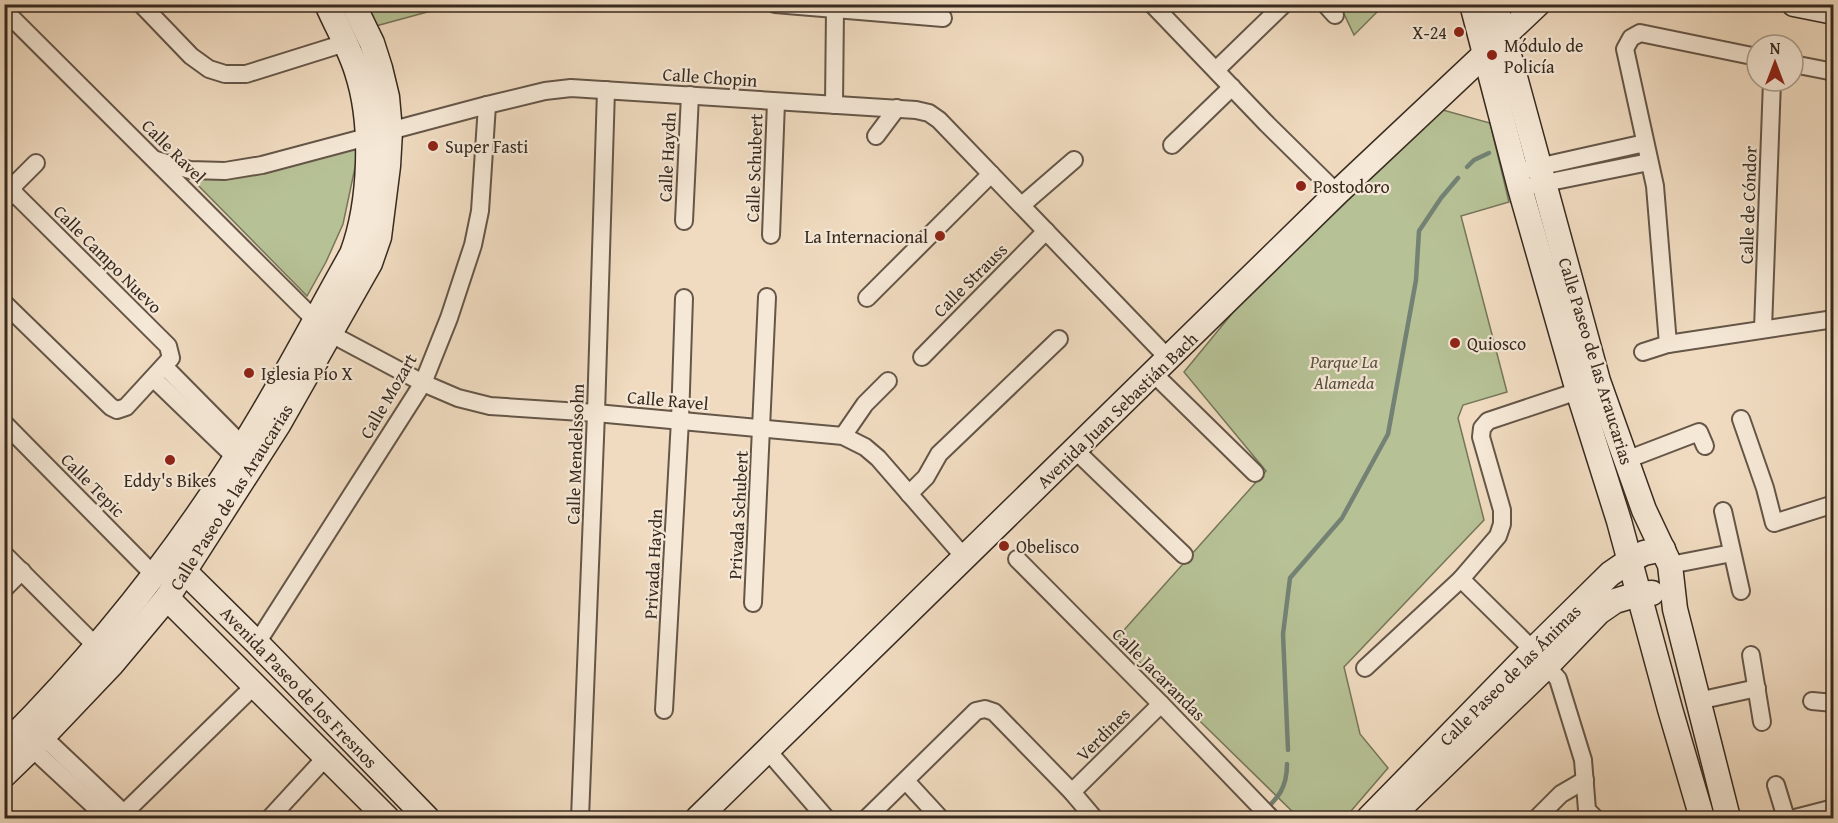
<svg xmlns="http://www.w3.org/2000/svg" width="1838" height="823" font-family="'Gentium Book Plus',serif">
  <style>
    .green { fill: #b6c195; stroke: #76765a; stroke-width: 1.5 }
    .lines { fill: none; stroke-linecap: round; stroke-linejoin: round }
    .stream { stroke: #738275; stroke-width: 4.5 }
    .street-casing { stroke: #655648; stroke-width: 20 }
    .secondary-casing { stroke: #372a20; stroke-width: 27 }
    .street { stroke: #f5e8d6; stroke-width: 16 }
    .secondary { stroke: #f5e8d6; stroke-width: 24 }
    .poi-dot { fill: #8f2418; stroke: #f5e8d6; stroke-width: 2 }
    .labels { text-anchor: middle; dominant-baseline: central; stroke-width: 4.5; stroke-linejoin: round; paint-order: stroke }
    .poi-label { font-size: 18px; fill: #372a20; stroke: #f5e8d6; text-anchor: start }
    .street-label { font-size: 18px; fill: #372a20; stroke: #f5e8d6 }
    .park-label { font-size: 18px; font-style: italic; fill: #57503d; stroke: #f5e8d6 }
  </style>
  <rect width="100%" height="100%" fill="#f0dbc0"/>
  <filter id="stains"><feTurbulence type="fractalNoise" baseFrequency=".00333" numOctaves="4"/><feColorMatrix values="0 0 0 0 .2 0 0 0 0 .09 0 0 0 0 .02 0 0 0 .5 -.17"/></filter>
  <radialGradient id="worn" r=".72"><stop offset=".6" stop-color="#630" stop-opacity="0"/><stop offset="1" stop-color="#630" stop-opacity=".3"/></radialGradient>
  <g class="green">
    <polygon points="1383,4 1383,6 1354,35 1344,14 1337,5"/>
    <polygon points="361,5 453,5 372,27"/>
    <polygon points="1432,107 1490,123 1509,202 1461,216 1507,392 1463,405 1458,418 1484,520 1344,667 1360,734 1388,768 1345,818 1299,818 1116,639 1266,471 1184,372 1262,277"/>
    <polygon points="360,144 343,224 326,262 307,296 184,171"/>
  </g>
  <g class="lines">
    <g class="stream">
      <polyline points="1467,167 1474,160 1489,153"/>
      <polyline points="1288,750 1283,634 1290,578 1342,518 1388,434 1416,280 1419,231 1441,198 1458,178"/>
      <path d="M 1257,818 C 1275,800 1287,792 1287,764"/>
    </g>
    <g class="street-casing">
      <g id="street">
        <polyline points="141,4 191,56 209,69 225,74 246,74 345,43"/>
        <polyline points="775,4 943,18"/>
        <polyline points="1152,4 1267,124 1337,193"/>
        <polyline points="1325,4 1335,15"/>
        <polyline points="4,10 315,320"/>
        <polyline points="1793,64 1834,72"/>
        <polyline points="1216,70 1284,4"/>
        <polyline points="834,105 835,9"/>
        <polyline points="876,136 897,108"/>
        <polyline points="1172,145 1232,87"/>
        <polyline points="156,160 190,170 225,171 262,165 487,105 545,91 571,88 916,110 929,113 939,120 1169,359"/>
        <polyline points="1529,169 1645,143"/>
        <polyline points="1535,185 1649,162"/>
        <polyline points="5,200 13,192 15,184 36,163"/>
        <polyline points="1022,205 1074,160"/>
        <polyline points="684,221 690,95"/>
        <polyline points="771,235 776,102"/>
        <polyline points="867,298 991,174"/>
        <polyline points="4,303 111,407 117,410 126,407 171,358 168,346 13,192"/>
        <polyline points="1763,329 1772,81"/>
        <polyline points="331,334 423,383 458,398 490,406 596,413 843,436 865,447 878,458 965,558"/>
        <polyline points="1668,344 1655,186 1625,49 1631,38 1640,33 1757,57"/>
        <polyline points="1643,352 1668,344 1834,319"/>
        <polyline points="922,357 1046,231"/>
        <polyline points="164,366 250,453"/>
        <polyline points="1154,374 1255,473"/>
        <polyline points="153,378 235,457"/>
        <polyline points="1741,419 1765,488 1774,523 1834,504"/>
        <polyline points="4,423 154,575"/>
        <polyline points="843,436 865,404 888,381"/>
        <polyline points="1075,450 1184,555"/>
        <polyline points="1626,460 1699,432 1705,446"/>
        <polyline points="909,494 926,477 939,454 1059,339"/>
        <polyline points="1723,511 1741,591"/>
        <polyline points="4,554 96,646"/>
        <polyline points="1017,559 1161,704 1271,818"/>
        <polyline points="1670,565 1732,553"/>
        <polyline points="1461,579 1533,650 1558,679 1583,760 1587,810 1595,818"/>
        <polyline points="4,589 22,571"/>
        <polyline points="753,603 767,297"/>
        <polyline points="257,643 423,383 449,318 473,245 480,211 487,105"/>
        <polyline points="1751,655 1762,722"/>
        <polyline points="1365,668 1461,579 1498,536 1502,524 1502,510 1481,437 1482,428 1488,421 1578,391"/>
        <polyline points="1698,701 1757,688"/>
        <polyline points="1812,701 1834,703"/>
        <polyline points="664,710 680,420 684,298"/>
        <polyline points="36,730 129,818"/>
        <polyline points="24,741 107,818"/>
        <polyline points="768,751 826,818"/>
        <polyline points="906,781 940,818"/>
        <polyline points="1776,785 1786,818"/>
        <polyline points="1072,792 1161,704"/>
        <polyline points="119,818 255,685"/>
        <polyline points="270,818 326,757"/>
        <polyline points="580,818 596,413 606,90"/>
        <polyline points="867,818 976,711 985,709 994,712 1072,792 1094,818"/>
        <polyline points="1537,818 1561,794 1585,780"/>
        <polyline points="1795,818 1834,808"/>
      </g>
    </g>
    <g class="secondary-casing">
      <g id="secondary">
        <polyline points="1472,4 1520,188 1578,391 1619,521 1670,709 1702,818"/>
        <polyline points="1495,4 1598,381 1644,510 1670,565 1675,609 1728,818"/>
        <polyline points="1794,4 1834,12"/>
        <polyline points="174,561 257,643 427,818"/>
        <polyline points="167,598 387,818"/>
        <path d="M 4,746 C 104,646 192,534 263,413 C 294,361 322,307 352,254 C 371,203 374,124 357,72 C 350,49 337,27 327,4"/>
        <polyline points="4,775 32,748 111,665 167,598 278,425 370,263 379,237 388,166 390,131 387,97 380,68 372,43 353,4"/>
        <polyline points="1400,808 1547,666 1599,612 1615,601 1638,594 1652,593"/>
        <polyline points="698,818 1337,193 1538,4"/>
        <polyline points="1369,818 1533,650 1610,574 1629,561 1644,553 1663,549"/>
      </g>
    </g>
    <use href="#street" class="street"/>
    <use href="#secondary" class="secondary"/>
  </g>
  <g class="poi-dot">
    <circle cx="1459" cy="32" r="6"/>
    <circle cx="1492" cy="55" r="6"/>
    <circle cx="433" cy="146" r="6"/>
    <circle cx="1301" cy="186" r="6"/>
    <circle cx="940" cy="236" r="6"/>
    <circle cx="1455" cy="343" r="6"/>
    <circle cx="249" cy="373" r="6"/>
    <circle cx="170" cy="460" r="6"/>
    <circle cx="1004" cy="546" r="6"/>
  </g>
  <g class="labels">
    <g class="poi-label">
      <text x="1447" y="32" text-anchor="end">X-24</text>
      <text x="1504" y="45">Módulo de<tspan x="1504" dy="21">Policía</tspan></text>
      <text x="445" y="146">Super Fasti</text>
      <text x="1313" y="186">Postodoro</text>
      <text x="928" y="236" text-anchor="end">La Internacional</text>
      <text x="1467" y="343">Quiosco</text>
      <text x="261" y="373">Iglesia Pío X</text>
      <text x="170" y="480" text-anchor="middle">Eddy's Bikes</text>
      <text x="1016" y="546">Obelisco</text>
    </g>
    <g class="street-label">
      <text transform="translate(710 77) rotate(4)">Calle Chopin</text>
      <text transform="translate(174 151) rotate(45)">Calle Ravel</text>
      <text transform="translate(667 157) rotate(-87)">Calle Haydn</text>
      <text transform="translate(754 168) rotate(-88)">Calle Schubert</text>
      <text transform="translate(1748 205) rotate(-88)">Calle de Cóndor</text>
      <text transform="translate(108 259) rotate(45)">Calle Campo Nuevo</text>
      <text transform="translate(970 280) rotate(-45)">Calle Strauss</text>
      <text transform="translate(1596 361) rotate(73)">Calle Paseo de las Araucarias</text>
      <text transform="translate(388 396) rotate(-60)">Calle Mozart</text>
      <text transform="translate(668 400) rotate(5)">Calle Ravel</text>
      <text transform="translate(1117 410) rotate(-44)">Avenida Juan Sebastián Bach</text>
      <text transform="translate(575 454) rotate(-88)">Calle Mendelssohn</text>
      <text transform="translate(93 485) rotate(45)">Calle Tepic</text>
      <text transform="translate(231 497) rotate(-58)">Calle Paseo de las Araucarias</text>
      <text transform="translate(738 515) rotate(-87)">Privada Schubert</text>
      <text transform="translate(653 564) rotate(-87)">Privada Haydn</text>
      <text transform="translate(1159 674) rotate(45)">Calle Jacarandas</text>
      <text transform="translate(1510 675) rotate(-45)">Calle Paseo de las Ánimas</text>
      <text transform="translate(299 687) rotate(46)">Avenida Paseo de los Fresnos</text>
      <text transform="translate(1103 734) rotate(-45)">Verdines</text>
    </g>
    <g class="park-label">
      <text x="1344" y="361">Parque La<tspan x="1344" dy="21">Alameda</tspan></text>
    </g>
  </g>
  <rect width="1838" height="823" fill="none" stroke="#f0dbc0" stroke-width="24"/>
  <rect x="6" y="6" width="1826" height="811" fill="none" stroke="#372a20" stroke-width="3"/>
  <rect x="12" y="12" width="1814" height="799" fill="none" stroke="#372a20" stroke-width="1.5"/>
  <g transform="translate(1775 63)"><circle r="28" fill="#f5e8d6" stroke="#a99c8d" stroke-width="1.5"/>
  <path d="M0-4.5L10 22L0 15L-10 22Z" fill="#8f2418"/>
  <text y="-9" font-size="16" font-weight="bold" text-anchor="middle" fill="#372a20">N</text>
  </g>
  <rect width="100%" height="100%" filter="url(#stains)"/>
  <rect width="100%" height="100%" fill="url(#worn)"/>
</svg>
